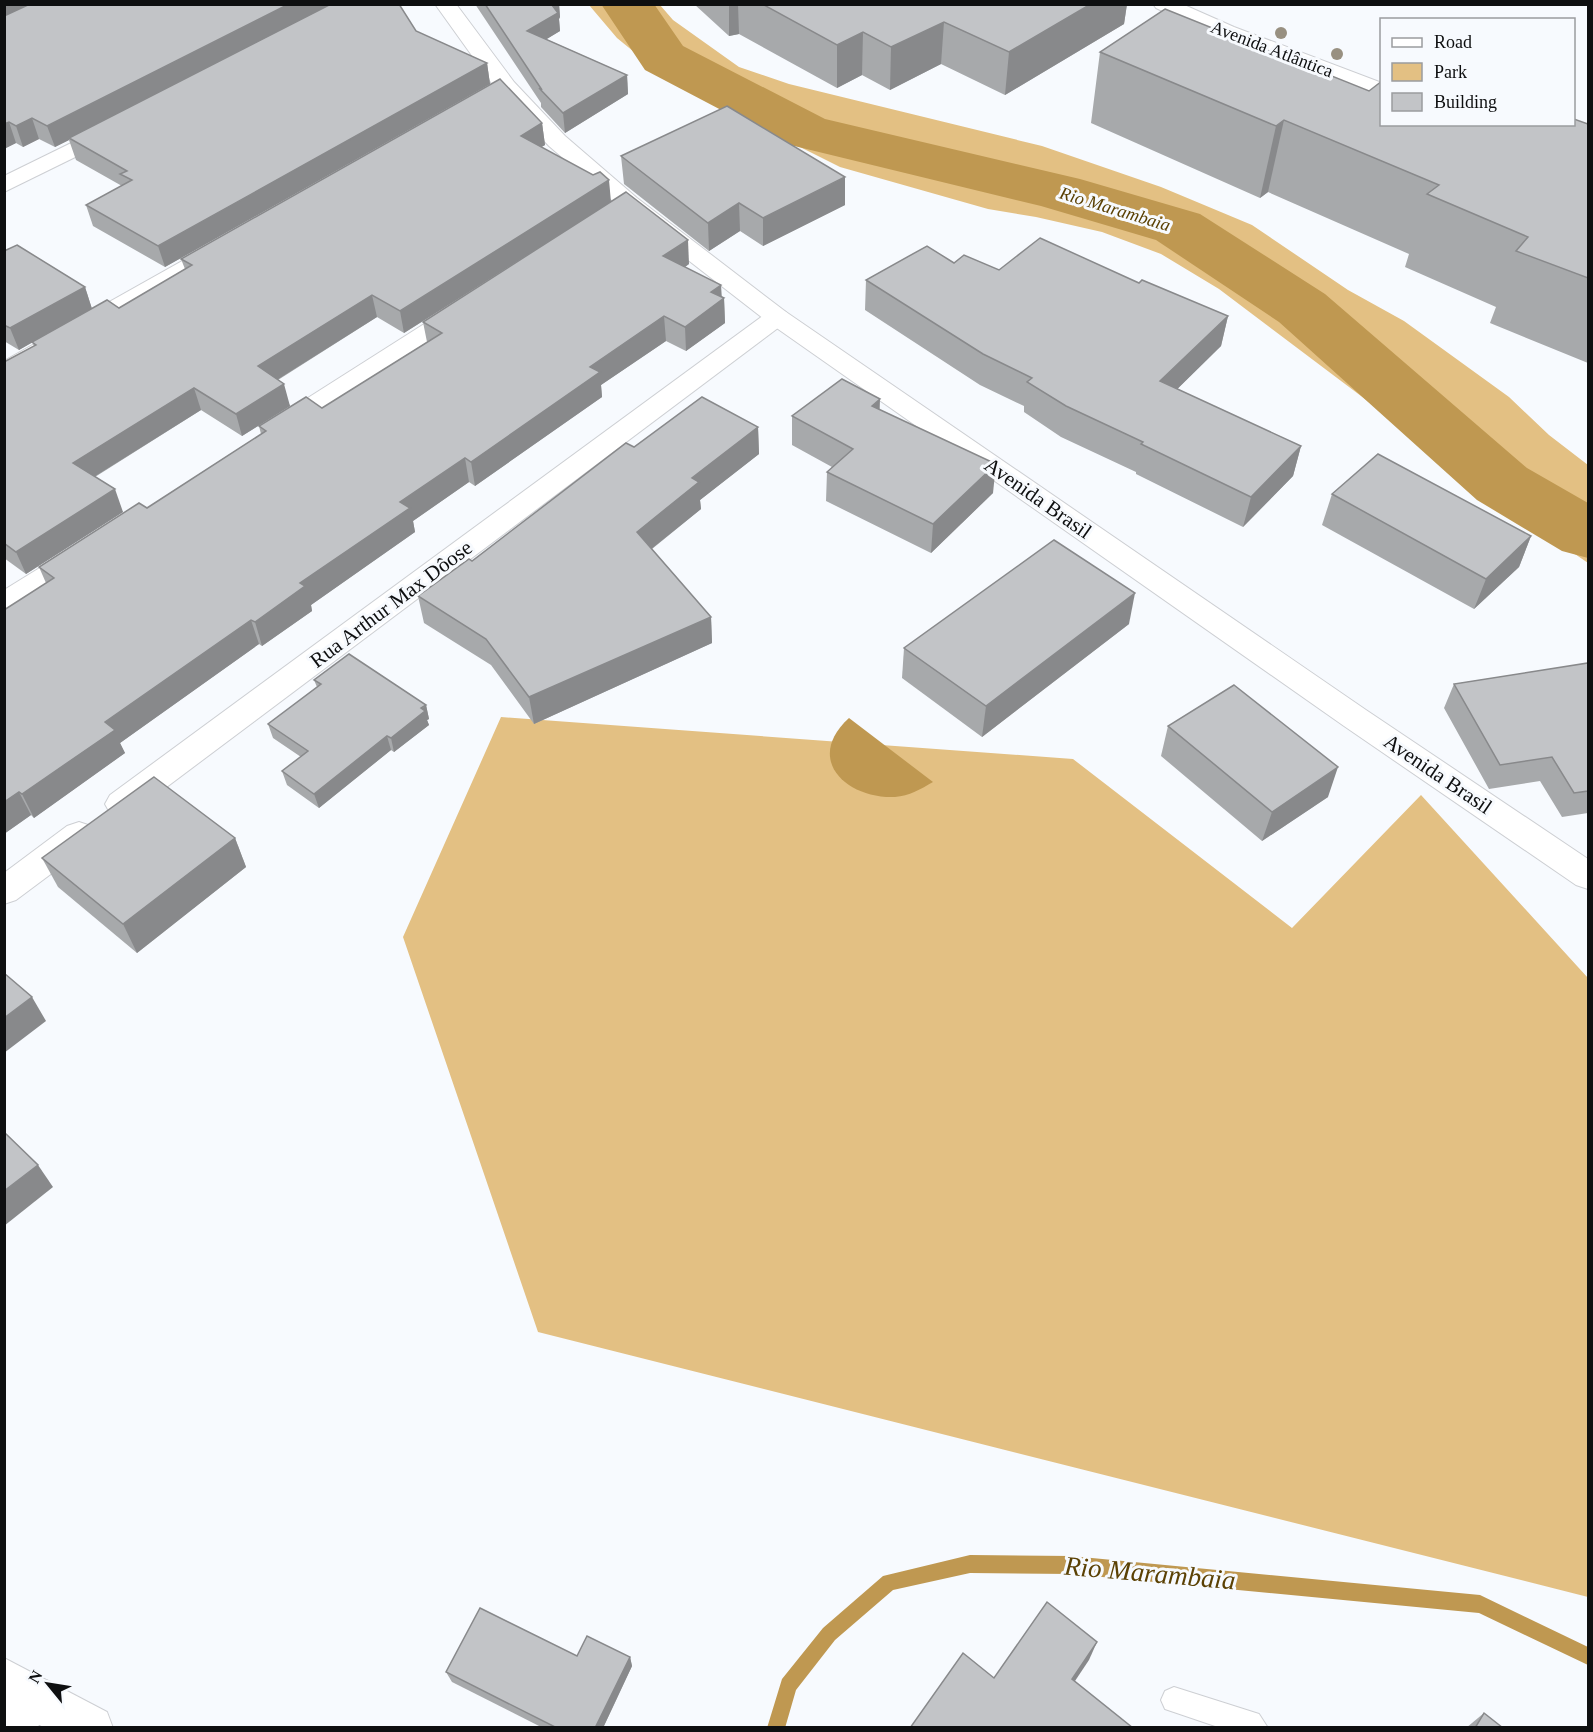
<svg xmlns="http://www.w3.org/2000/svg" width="1593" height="1732" font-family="Georgia,serif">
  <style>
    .green { fill: #e3c083 }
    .water { fill: #bf9851 }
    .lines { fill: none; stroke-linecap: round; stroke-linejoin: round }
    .stream { fill: #bf9851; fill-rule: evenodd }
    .river { fill: #bf9851; fill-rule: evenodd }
    .service-casing { stroke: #cdcfd3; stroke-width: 2 }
    .minor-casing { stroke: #cdcfd3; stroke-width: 2 }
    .tertiary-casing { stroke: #cdcfd3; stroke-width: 2 }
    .primary-casing { stroke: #cdcfd3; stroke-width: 2 }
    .service { fill: #fff; fill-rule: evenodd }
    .minor { fill: #fff; fill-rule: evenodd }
    .tertiary { fill: #fff; fill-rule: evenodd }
    .primary { fill: #fff; fill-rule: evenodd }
    .tree { fill: #989081 }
    .wall { fill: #a7a9ab }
    .shaded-wall { fill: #88898b }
    .building { fill: #c2c4c7; stroke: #88898b; stroke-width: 1.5 }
    .labels { text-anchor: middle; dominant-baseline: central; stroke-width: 6; stroke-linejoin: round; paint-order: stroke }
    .far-street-label { font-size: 18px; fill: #0e0f10; stroke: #f7fafe }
    .far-water-label { font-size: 18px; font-style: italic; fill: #5b4104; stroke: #f7fafe }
    .street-label { font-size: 21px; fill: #0e0f10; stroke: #f7fafe }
    .near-water-label { font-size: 27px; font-style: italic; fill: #5b4104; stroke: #f7fafe }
  </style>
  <rect width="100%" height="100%" fill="#f7fafe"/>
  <g class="green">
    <polygon points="589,5 660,5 673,20 739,67 789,84 1042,146 1161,187 1252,225 1348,290 1404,321 1509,397 1549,435 1588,465 1588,563 1527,521 1219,289 1161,254 1102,232 1036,217 988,209 840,167 672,83 617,38"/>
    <polygon points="501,717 1073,759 1292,928 1421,795 1588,978 1588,1597 538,1332 403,937"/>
  </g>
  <path class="water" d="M 849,718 L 933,782 C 921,789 909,796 895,797 C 846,799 804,759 849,718 Z"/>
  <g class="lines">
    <polygon class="stream" points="970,1555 1071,1556 1480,1595 1588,1647 1588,1665 1479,1613 1071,1574 970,1573 893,1590 835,1640 796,1690 785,1728 767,1728 782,1679 823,1628 883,1576"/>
    <polygon class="river" points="601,4 654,4 683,46 825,119 1080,179 1200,214 1325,294 1527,468 1588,503 1588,558 1562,551 1477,500 1279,322 1156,240 1041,206 786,144 645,70"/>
    <g class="service-casing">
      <polygon id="service" points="1174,1687 1259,1714 1268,1728 1221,1728 1165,1709 1161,1700 1165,1691"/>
    </g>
    <g class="minor-casing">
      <g id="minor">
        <polygon points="209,249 218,251 221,256 218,261 13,378 4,380 4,361 200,251"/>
        <polygon points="463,302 472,305 476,310 472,315 288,434 279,437 270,434 266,428 270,422 454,305"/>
        <polygon points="777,309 786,312 790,317 786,322 132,813 121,816 110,813 105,804 110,795 768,312"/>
        <polygon points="82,545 92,548 96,555 92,562 14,611 4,614 4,590 72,548"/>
        <polygon points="79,822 91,826 95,835 91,844 16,900 4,904 4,873 67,826"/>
        <polygon points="35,1676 51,1682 57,1698 51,1714 36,1728 4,1728 4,1696 19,1682"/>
      </g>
    </g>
    <g class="tertiary-casing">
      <polygon id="tertiary" points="112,123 120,125 123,130 120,135 4,192 4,176"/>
    </g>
    <g class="primary-casing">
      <g id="primary">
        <polygon points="435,4 456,4 514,82 565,136 637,198 786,312 1366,710 1588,859 1588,889 1576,885 1344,726 768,322 621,208 549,146 498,92"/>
        <polygon points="1153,4 1182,4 1234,27 1382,83 1382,98 1218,37 1156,8"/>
        <polygon points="4,1658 107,1712 113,1728 45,1728 4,1705"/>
      </g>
    </g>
    <use href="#service" class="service"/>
    <use href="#minor" class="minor"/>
    <use href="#tertiary" class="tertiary"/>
    <use href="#primary" class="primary"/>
  </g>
  <g class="tree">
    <circle cx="1281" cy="33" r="6"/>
    <circle cx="1337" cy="54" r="6"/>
  </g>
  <g class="wall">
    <polygon points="4,4 416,31 487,63 490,84 165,267 93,226 86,205 122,186 76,160 69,140 55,147 39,139 23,147 16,143 4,149"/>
    <polygon points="475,4 559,4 560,17 559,19 560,31 546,39 627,75 628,94 565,133 541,107 541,103"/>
    <polygon points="694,4 1127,4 1124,24 1005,95 941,64 890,90 862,75 837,88 739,34 729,36"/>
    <polygon points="1100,52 1588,124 1588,363 1490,323 1496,307 1405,267 1409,254 1268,192 1260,198 1091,123"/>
    <polygon points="542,123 545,145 541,147 611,202 404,333 377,317 278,380 290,406 242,436 201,410 95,477 123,512 26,574 4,558 4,362 34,346 32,342 19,350 4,341 4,251 85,287 92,309 119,308 185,269 181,259"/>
    <polygon points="621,156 845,205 763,246 740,231 709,251 624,184"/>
    <polygon points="954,263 999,270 1228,316 1221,346 1177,389 1301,446 1293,476 1243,527 1136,474 1136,472 1061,437 1024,412 1024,406 980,385 865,310 866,280"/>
    <polygon points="689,264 685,267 724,298 725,323 686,351 666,341 601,385 602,397 475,486 469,482 413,521 415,532 311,605 312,611 262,646 259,644 120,743 125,753 34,818 31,815 4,834 46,583 39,567 147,508 261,434 259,426 322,408 427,342 423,322"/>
    <polygon points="880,410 993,493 931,553 826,501 827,472 832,467 792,445 792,416"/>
    <polygon points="758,427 759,454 700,500 701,509 652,549 711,617 712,643 534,724 491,665 424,623 418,596 472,561 634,447"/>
    <polygon points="1332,494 1531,536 1519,567 1474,609 1322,525"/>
    <polygon points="1129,624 982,737 902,678 904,648"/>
    <polygon points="1588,663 1588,813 1562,817 1540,781 1489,789 1444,708 1454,684"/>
    <polygon points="314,680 426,705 429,719 427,720 429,725 394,752 391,750 319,808 287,785 282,771 301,757 273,738 268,724 317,687"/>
    <polygon points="1168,726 1328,797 1262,841 1161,756"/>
    <polygon points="235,838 246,867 137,953 58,887 42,858"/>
    <polygon points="630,1657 632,1666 603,1728 543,1728 452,1682 446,1672"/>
    <polygon points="1484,1713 1503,1728 1466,1728"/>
  </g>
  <g class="shaded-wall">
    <polygon points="4,4 40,4 4,21"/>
    <polygon points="289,4 334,4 69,138 69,140 55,147 47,126"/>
    <polygon points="553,4 559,4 560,17 559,19 560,31 529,50 527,31"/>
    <polygon points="729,4 738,4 739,34 729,36"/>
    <polygon points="1091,4 1127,4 1124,24 1005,95 1009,52"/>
    <polygon points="944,22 941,64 890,90 891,47"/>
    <polygon points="863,32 862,75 837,88 837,45"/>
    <polygon points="487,63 490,84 165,267 158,246"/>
    <polygon points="627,75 628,94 565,133 563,113"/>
    <polygon points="32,118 39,139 23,147 16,126"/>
    <polygon points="1284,120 1268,192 1260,198 1276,126"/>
    <polygon points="9,122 16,143 4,149 4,124"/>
    <polygon points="542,123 545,145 524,157 521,136"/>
    <polygon points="845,177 845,205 763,246 763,218"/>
    <polygon points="609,180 611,202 404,333 400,311"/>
    <polygon points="739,203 740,231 709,251 708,223"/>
    <polygon points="688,240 689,264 665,281 663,256"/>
    <polygon points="721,285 722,300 724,298 725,323 686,351 685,327 711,292"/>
    <polygon points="85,287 92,309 19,350 10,328"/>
    <polygon points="372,295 377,317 264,388 258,366"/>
    <polygon points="664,316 666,341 601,385 602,397 475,486 471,462 590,367"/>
    <polygon points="1228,316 1221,346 1155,411 1160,381"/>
    <polygon points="284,384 290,406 242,436 236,414"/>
    <polygon points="194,388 201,410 81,485 73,463"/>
    <polygon points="880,399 879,428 872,406"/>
    <polygon points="758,427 759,454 700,500 701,509 640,558 637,532 692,478"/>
    <polygon points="1301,446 1293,476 1243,527 1251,497"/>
    <polygon points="465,458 469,482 413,521 415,532 311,605 312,611 262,646 255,622 300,583 400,502"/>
    <polygon points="996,464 993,493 931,553 933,524"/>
    <polygon points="115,489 123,512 26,574 16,552"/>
    <polygon points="1531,536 1519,567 1474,609 1486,579"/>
    <polygon points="1135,593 1129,624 982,737 986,706"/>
    <polygon points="711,617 712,643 534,724 529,697"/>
    <polygon points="251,620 259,644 120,743 125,753 34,818 22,794 105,722"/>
    <polygon points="426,705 429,719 427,720 429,725 394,752 391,738"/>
    <polygon points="387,736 391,750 319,808 314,794"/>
    <polygon points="1338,767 1328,797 1262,841 1272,812"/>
    <polygon points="19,792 31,815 4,834 4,802"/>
    <polygon points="235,838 246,867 137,953 123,924"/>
    <polygon points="32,997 46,1021 4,1053 4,1018"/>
    <polygon points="38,1165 53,1187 4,1226 4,1191"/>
    <polygon points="1097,1642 1089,1660 1065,1696 1072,1679"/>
    <polygon points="630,1657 632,1666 603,1728 595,1728"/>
  </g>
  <g class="building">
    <polygon points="30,4 289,4 47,126 32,118 16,126 9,122 4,124 4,16"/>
    <polygon points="331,4 399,4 416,31 487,63 158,246 86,205 132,180 120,174 127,171 69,138"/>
    <polygon points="485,4 553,4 552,5 558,13 527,31 627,75 563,113 539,88 542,90"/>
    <polygon points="762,4 1091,4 1009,52 944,22 891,47 863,32 837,45"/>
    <polygon points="1165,9 1369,91 1382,81 1382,124 1574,124 1574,119 1588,124 1588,278 1516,251 1528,237 1427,194 1439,185 1284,120 1276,126 1100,52"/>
    <polygon points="500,79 542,123 521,136 593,175 600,172 609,180 400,311 372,295 258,366 284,384 236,414 194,388 73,463 115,489 16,552 4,543 4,362 36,345 32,342 107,300 119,308 192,265 181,259"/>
    <polygon points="727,106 845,177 763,218 739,203 708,223 621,156"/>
    <polygon points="626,192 688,240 663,256 721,285 711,292 724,298 685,327 664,316 590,367 600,372 471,462 465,458 400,502 410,508 300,583 305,586 255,622 251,620 105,722 115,730 22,794 19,792 4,802 4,610 54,578 39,567 139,503 147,508 266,431 259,426 306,397 322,408 442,333 423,322"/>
    <polygon points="1040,238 1139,283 1142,280 1228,316 1160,381 1301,446 1251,497 1141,444 1143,442 1066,406 1027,382 1032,378 983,354 866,280 927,246 954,263 964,255 999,270"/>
    <polygon points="17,245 85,287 10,328 4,325 4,251"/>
    <polygon points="842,379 880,399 872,406 996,464 933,524 827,472 853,449 792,416"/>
    <polygon points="702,397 758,427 692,478 699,482 637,532 711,617 529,697 486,639 418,596 469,559 472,561 626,443 634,447"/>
    <polygon points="1378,454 1531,536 1486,579 1332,494"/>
    <polygon points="1054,540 1135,593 986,706 904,648"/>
    <polygon points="349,654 426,705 421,708 425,711 391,738 387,736 314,794 282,771 308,751 268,724 321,684 314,680"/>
    <polygon points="1588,663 1588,791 1574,793 1552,757 1500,765 1454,684"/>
    <polygon points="1234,685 1338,767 1272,812 1168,726"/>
    <polygon points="154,777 235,838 123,924 42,858"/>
    <polygon points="4,973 32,997 4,1018"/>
    <polygon points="4,1132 38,1165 4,1191"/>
    <polygon points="1047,1602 1097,1642 1072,1679 1133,1728 910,1728 963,1653 994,1678"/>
    <polygon points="480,1608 577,1656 587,1636 630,1657 595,1728 557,1728 446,1672"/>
    <polygon points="1484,1713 1503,1728 1475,1728"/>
  </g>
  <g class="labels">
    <g class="far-street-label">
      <text transform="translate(1272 49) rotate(21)">Avenida Atlântica</text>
    </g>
    <g class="far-water-label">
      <text transform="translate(1115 209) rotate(17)">Rio Marambaia</text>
    </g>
    <g class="street-label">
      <text transform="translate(1038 498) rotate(35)">Avenida Brasil</text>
      <text transform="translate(391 604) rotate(-37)">Rua Arthur Max Dôose</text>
      <text transform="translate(1438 774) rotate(34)">Avenida Brasil</text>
    </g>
    <g class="near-water-label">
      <text transform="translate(1150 1573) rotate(5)">Rio Marambaia</text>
    </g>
  </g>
  <rect width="1593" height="1732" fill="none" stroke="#0e0f10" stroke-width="12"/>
  <rect x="1380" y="18" width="195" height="108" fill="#f7fafe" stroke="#9a9c9f" stroke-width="1.5"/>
  <rect x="1392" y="38" width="30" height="9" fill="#ffffff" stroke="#9a9c9f" stroke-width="1.5"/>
  <text x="1434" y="48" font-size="18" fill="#0e0f10">Road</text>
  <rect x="1392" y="63" width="30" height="18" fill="#e3c083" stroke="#9a9c9f" stroke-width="1.5"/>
  <text x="1434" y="78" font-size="18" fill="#0e0f10">Park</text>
  <rect x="1392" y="93" width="30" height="18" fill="#c2c4c7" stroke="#9a9c9f" stroke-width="1.5"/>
  <text x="1434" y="108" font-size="18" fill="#0e0f10">Building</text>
  <g transform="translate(48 1684) rotate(300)" stroke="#f7fafe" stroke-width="4.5" paint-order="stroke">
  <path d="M0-4.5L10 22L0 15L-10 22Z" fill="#0e0f10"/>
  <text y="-9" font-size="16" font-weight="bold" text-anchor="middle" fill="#0e0f10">N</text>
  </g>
</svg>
